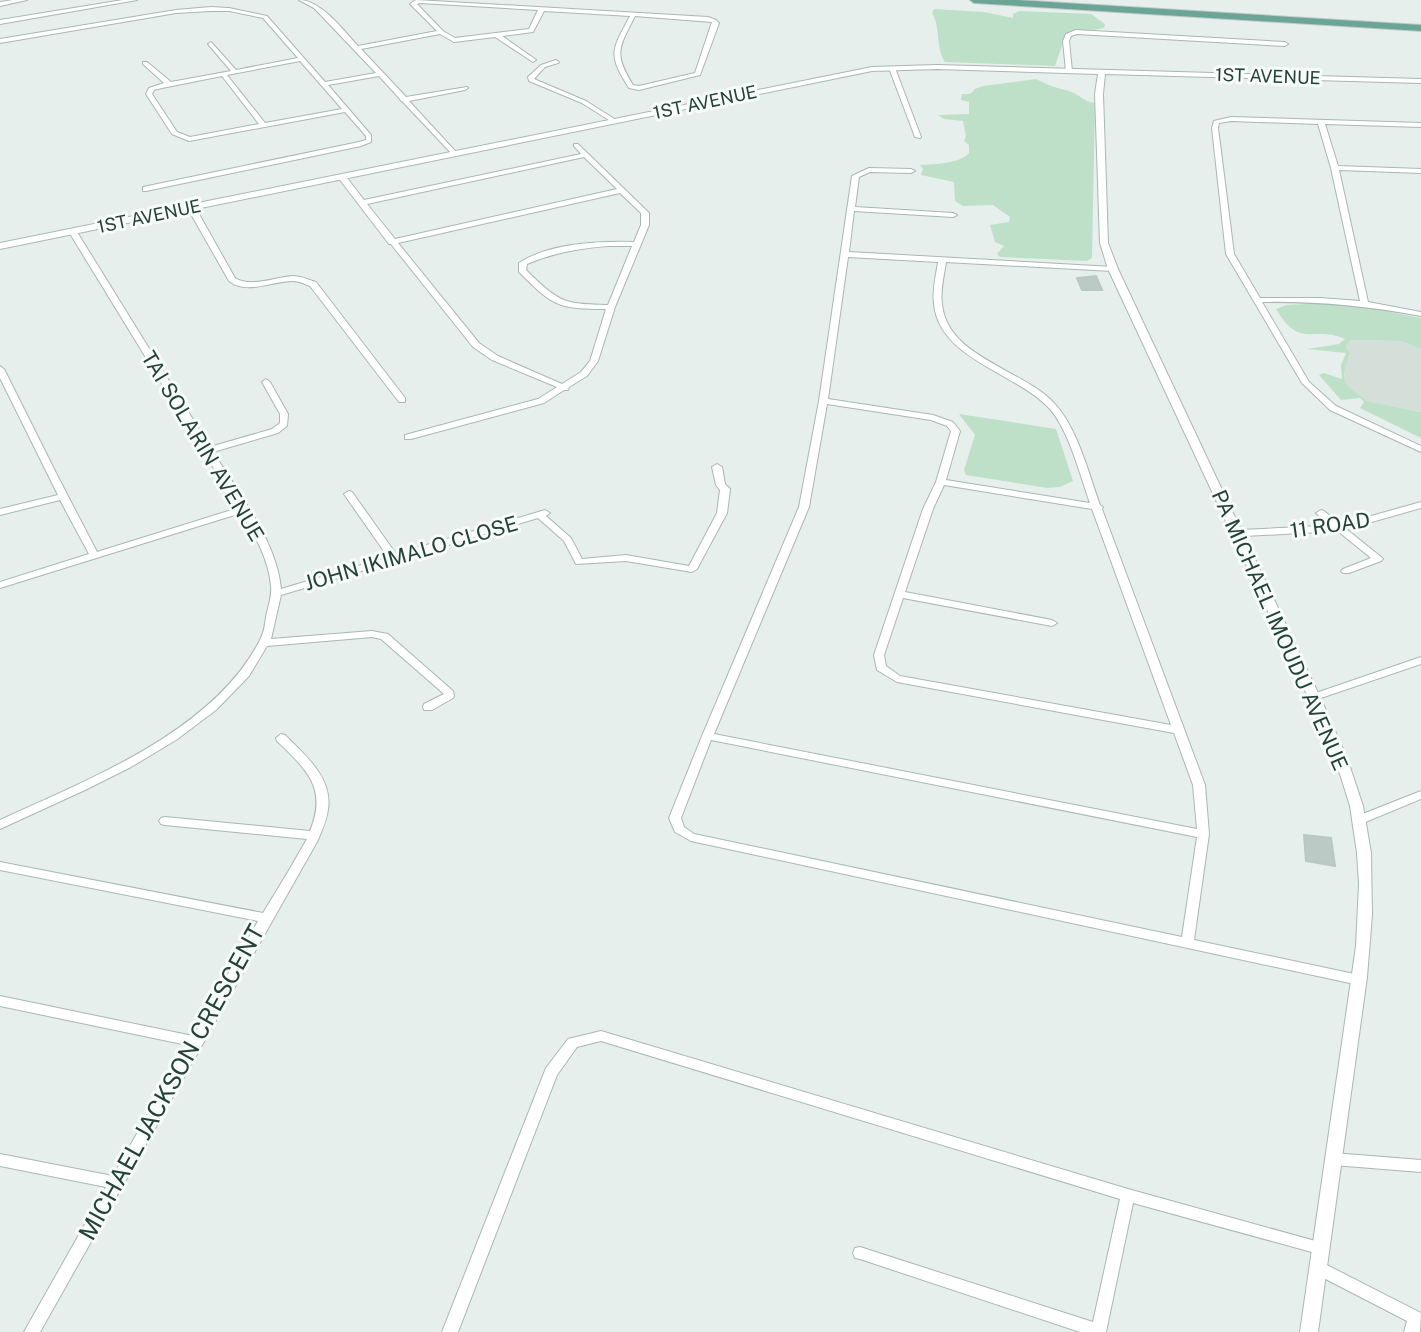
<svg xmlns="http://www.w3.org/2000/svg" width="1421" height="1332" font-family="'Public Sans',sans-serif">
  <style>
    .built { fill: #d4dfda }
    .green { fill: #bfe0c8 }
    .building { fill: #bbcac4; stroke: #b8c9c2; stroke-width: 2 }
    .lines { fill: none; stroke-linecap: round; stroke-linejoin: round }
    .minor-casing { stroke: #a8b8b2; stroke-width: 2 }
    .tertiary-casing { stroke: #a8b8b2; stroke-width: 2 }
    .primary-casing { stroke: #c2cac8; stroke-width: 2 }
    .minor { fill: #fff; fill-rule: evenodd }
    .tertiary { fill: #fff; fill-rule: evenodd }
    .primary { fill: #6aa596; fill-rule: evenodd }
    .labels { text-anchor: middle; dominant-baseline: central; stroke-width: 6; stroke-linejoin: round; paint-order: stroke }
    .far-street-label { font-size: 18px; fill: #24423a; stroke: #f7fbf9 }
    .street-label { font-size: 21px; fill: #24423a; stroke: #f7fbf9 }
    .near-street-label { font-size: 24px; fill: #24423a; stroke: #f7fbf9 }
  </style>
  <rect width="100%" height="100%" fill="#e6efeb"/>
  <polygon class="built" points="1350,340 1401,341 1421,349 1421,412 1367,401 1349,387 1345,382 1344,373 1350,355 1346,346"/>
  <g class="green">
    <path d="M 934,9 L 984,12 L 1013,18 L 1013,14 L 1020,11 L 1091,14 L 1105,24 L 1104,28 C 1091,32 1078,27 1066,34 L 1055,66 L 945,62 C 935,47 941,28 932,13 Z"/>
    <path d="M 1036,79 C 1048,85 1056,88 1069,91 C 1079,94 1084,102 1095,103 L 1092,258 L 1087,261 L 1000,257 L 997,254 L 1004,246 L 995,242 L 990,225 L 1009,222 L 1010,217 L 993,205 L 963,206 L 955,201 L 954,182 L 921,175 L 923,169 L 920,165 C 934,164 959,164 969,153 L 969,145 L 964,141 L 966,136 L 963,121 L 944,119 L 938,115 L 969,114 L 969,102 L 961,100 L 962,94 L 970,94 L 975,89 L 983,86 Z"/>
    <path d="M 1325,303 L 1353,305 L 1421,318 L 1421,349 L 1401,341 L 1351,340 L 1346,346 L 1350,354 L 1344,373 L 1345,382 L 1349,387 L 1367,401 L 1421,412 L 1421,438 L 1360,408 L 1364,402 L 1360,398 L 1341,400 L 1319,375 L 1324,373 L 1342,379 L 1341,365 L 1346,353 L 1307,349 L 1339,344 L 1345,339 C 1313,325 1300,350 1276,309 L 1287,305 Z"/>
    <polygon points="959,414 1056,429 1073,481 1060,487 1047,488 966,475 964,470 975,435"/>
  </g>
  <g class="building">
    <polygon points="1096,276 1102,290 1082,290 1077,278"/>
    <polygon points="1304,835 1331,838 1335,866 1306,861"/>
  </g>
  <g class="lines">
    <g class="minor-casing">
      <g id="minor">
        <polygon points="13,0 27,0 0,6 0,2"/>
        <polygon points="123,0 137,0 0,24 0,20"/>
        <path d="M 299,0 C 321,0 344,31 358,46 L 437,31 L 410,4 L 416,0 L 708,17 L 716,20 L 719,23 L 700,75 L 639,90 L 629,88 C 607,54 612,50 630,16 L 544,11 L 533,32 L 502,36 L 535,59 L 536,60 L 533,62 L 495,37 L 454,42 L 440,34 L 361,49 L 406,97 L 467,87 L 468,88 L 465,90 L 409,101 L 456,152 L 456,154 L 452,154 L 403,102 L 401,101 L 400,99 L 379,76 L 328,85 L 371,135 L 371,142 L 361,146 L 146,191 L 143,191 L 143,187 L 359,142 L 366,140 L 366,136 L 345,112 L 189,141 L 172,134 L 146,94 L 149,88 L 164,83 L 143,64 L 143,62 L 147,62 L 171,82 L 231,71 L 208,44 L 211,42 L 236,70 L 298,58 L 263,18 L 229,11 L 211,11 L 176,13 L 0,43 L 0,39 L 176,10 L 211,7 L 229,8 L 267,16 L 325,82 L 376,73 L 314,8 ZM 420,3 L 538,10 L 529,29 L 455,38 L 443,31 L 417,4 ZM 635,16 L 712,22 L 695,73 L 639,86 L 633,85 C 613,53 619,48 635,16 ZM 300,61 L 342,109 L 265,123 L 227,75 ZM 222,76 L 259,124 L 190,137 L 177,132 L 152,94 L 154,90 L 162,88 Z"/>
        <polygon points="1076,30 1285,42 1288,44 1285,46 1077,34 1071,36 1069,41 1072,71 1069,73 1066,71 1063,41 1066,34"/>
        <polygon points="556,60 559,62 558,63 545,67 534,79 586,101 616,120 616,122 612,122 582,103 529,81 528,77 541,65"/>
        <polygon points="890,67 895,68 921,137 920,138 915,137 889,68"/>
        <path d="M 1231,117 L 1421,123 L 1421,127 L 1325,124 L 1338,166 L 1421,169 L 1421,173 L 1339,170 L 1368,302 L 1421,312 L 1421,316 C 1368,306 1316,301 1262,302 L 1309,382 L 1336,406 L 1421,446 L 1421,452 L 1330,410 L 1302,383 L 1226,254 L 1212,128 L 1214,121 ZM 1231,121 L 1318,124 L 1331,168 L 1360,301 L 1320,298 L 1260,298 L 1234,254 L 1218,128 L 1219,123 Z"/>
        <path d="M 574,144 L 578,144 L 649,213 L 649,225 L 615,307 L 598,361 L 587,376 L 569,387 L 568,390 L 564,390 L 544,403 L 411,439 L 405,439 L 405,435 L 538,399 L 557,387 L 492,360 L 473,347 L 391,244 L 389,244 L 337,176 L 344,174 L 364,200 L 581,154 L 574,146 ZM 584,157 L 617,189 L 395,239 L 367,204 ZM 620,193 L 641,213 L 641,225 L 634,242 C 599,241 549,243 519,263 L 519,272 C 553,306 558,309 606,309 L 590,361 L 581,372 L 562,384 L 498,356 L 479,343 L 398,243 ZM 608,246 L 632,246 L 608,305 C 562,304 559,302 526,270 L 527,264 C 553,253 580,248 608,246 Z"/>
        <path d="M 869,168 L 911,169 L 915,171 L 911,173 L 870,172 L 859,177 L 855,207 L 953,213 L 957,215 L 953,217 L 854,211 L 849,252 L 1113,267 L 1117,269 L 1113,271 L 946,262 C 944,276 940,290 942,304 C 947,357 1022,369 1054,403 C 1078,429 1088,472 1100,505 L 1103,507 L 1102,509 L 1205,785 L 1209,834 L 1194,940 L 1359,975 L 1363,977 L 1365,980 L 1363,983 L 1359,985 L 691,841 L 675,832 L 669,818 L 702,736 L 799,507 L 819,401 L 852,176 ZM 848,257 L 938,262 C 936,276 932,290 934,304 C 939,359 1017,373 1050,409 C 1069,431 1080,475 1090,503 L 946,480 L 960,431 L 953,422 L 933,415 L 828,399 ZM 827,404 L 931,420 L 947,426 L 951,431 L 936,482 L 923,509 L 874,655 L 877,670 L 897,682 L 1174,733 L 1193,785 L 1197,829 L 714,734 L 809,507 ZM 944,485 L 1092,509 L 1171,725 L 900,676 L 886,666 L 884,655 L 903,598 L 1052,626 L 1057,623 L 1052,620 L 905,592 L 933,509 ZM 711,740 L 1197,837 L 1182,937 L 694,834 L 684,827 L 681,818 Z"/>
        <path d="M 188,205 L 195,207 L 235,278 C 251,288 276,277 293,276 C 301,276 309,280 316,282 L 405,398 L 405,402 L 399,402 L 310,286 C 305,284 299,281 293,281 C 273,281 246,295 229,281 L 187,207 Z"/>
        <path d="M 70,230 L 77,232 L 210,447 L 272,429 L 280,423 L 280,414 L 262,382 L 266,379 L 270,382 L 288,414 L 287,426 L 278,433 L 213,452 C 238,492 277,542 281,589 L 388,557 L 344,494 L 349,491 L 352,492 L 396,554 L 545,510 L 550,513 L 546,516 L 571,538 L 582,559 L 626,555 L 689,566 L 717,513 L 720,490 L 716,485 L 712,467 L 717,464 L 722,467 L 725,484 L 730,489 L 727,513 L 697,569 L 692,572 L 626,561 L 576,564 L 564,541 L 538,518 L 281,595 L 271,639 L 372,631 L 388,634 L 453,691 L 454,696 L 453,698 L 432,710 L 424,710 L 423,707 L 424,704 L 444,694 L 381,639 L 372,637 L 267,646 L 249,676 L 216,710 L 176,740 L 131,767 L 85,790 L 0,829 L 0,820 C 89,779 215,731 261,638 C 265,630 265,621 267,612 C 269,604 272,595 271,586 C 269,560 255,535 241,513 L 0,588 L 0,582 L 89,554 L 60,500 L 0,515 L 0,509 L 58,495 L 0,378 L 0,366 L 4,369 L 56,473 L 97,552 L 238,508 L 69,232 Z"/>
        <polygon points="1321,510 1324,511 1381,557 1383,559 1381,561 1349,573 1343,573 1341,571 1343,569 1371,558 1318,515 1316,513"/>
        <polygon points="1421,657 1421,664 1318,699 1310,699 1309,697 1310,695"/>
        <path d="M 281,734 L 285,735 C 304,754 333,778 328,809 C 327,820 322,830 318,840 L 40,1332 L 24,1332 L 106,1187 L 0,1166 L 0,1154 L 113,1176 L 187,1045 L 0,1006 L 0,996 L 193,1036 L 258,921 L 0,870 L 0,862 L 263,913 L 288,872 L 307,839 L 165,825 L 161,824 L 159,821 L 161,818 L 165,817 L 310,831 C 328,788 306,769 277,741 L 276,738 Z"/>
        <polygon points="1421,791 1421,799 1363,823 1355,823 1353,820 1355,817"/>
        <polygon points="601,1031 1128,1189 1319,1242 1324,1243 1326,1248 1324,1253 1319,1254 1133,1203 1106,1332 1080,1332 860,1259 855,1258 853,1253 855,1248 860,1247 1093,1322 1120,1199 601,1041 577,1047 557,1075 458,1332 442,1332 546,1068 568,1039"/>
        <polygon points="1333,1153 1421,1160 1421,1172 1333,1165 1328,1163 1326,1159 1328,1155"/>
        <polygon points="1317,1260 1421,1313 1420,1332 1404,1332 1407,1321 1312,1272 1310,1267 1312,1262"/>
      </g>
    </g>
    <g class="tertiary-casing">
      <polygon id="tertiary" points="937,65 1421,79 1421,83 1105,74 1103,94 1108,243 1118,269 1241,530 1339,525 1421,502 1421,508 1340,531 1244,536 1320,697 1347,758 1363,806 1371,853 1372,915 1367,977 1318,1332 1300,1332 1356,946 1359,884 1357,853 1350,806 1340,774 1308,697 1108,269 1100,243 1095,94 1098,74 937,69 872,71 0,249 0,243 872,67"/>
    </g>
    <g class="primary-casing">
      <polygon id="primary" points="970,0 1017,0 1421,25 1421,31 974,3"/>
    </g>
    <use href="#minor" class="minor"/>
    <use href="#tertiary" class="tertiary"/>
    <use href="#primary" class="primary"/>
  </g>
  <g class="labels">
    <g class="far-street-label">
      <text transform="translate(1268 76) rotate(2)">1ST AVENUE</text>
      <text transform="translate(705 102) rotate(-12)">1ST AVENUE</text>
      <text transform="translate(149 216) rotate(-12)">1ST AVENUE</text>
    </g>
    <g class="street-label">
      <text transform="translate(203 446) rotate(59)">TAI SOLARIN AVENUE</text>
      <text transform="translate(1330 525) rotate(-8)">11 ROAD</text>
      <text transform="translate(411 553) rotate(-16)">JOHN IKIMALO CLOSE</text>
      <text transform="translate(1280 630) rotate(66)">PA MICHAEL IMOUDU AVENUE</text>
    </g>
    <g class="near-street-label">
      <text transform="translate(171 1082) rotate(-61)">MICHAEL JACKSON CRESCENT</text>
    </g>
  </g>
</svg>
